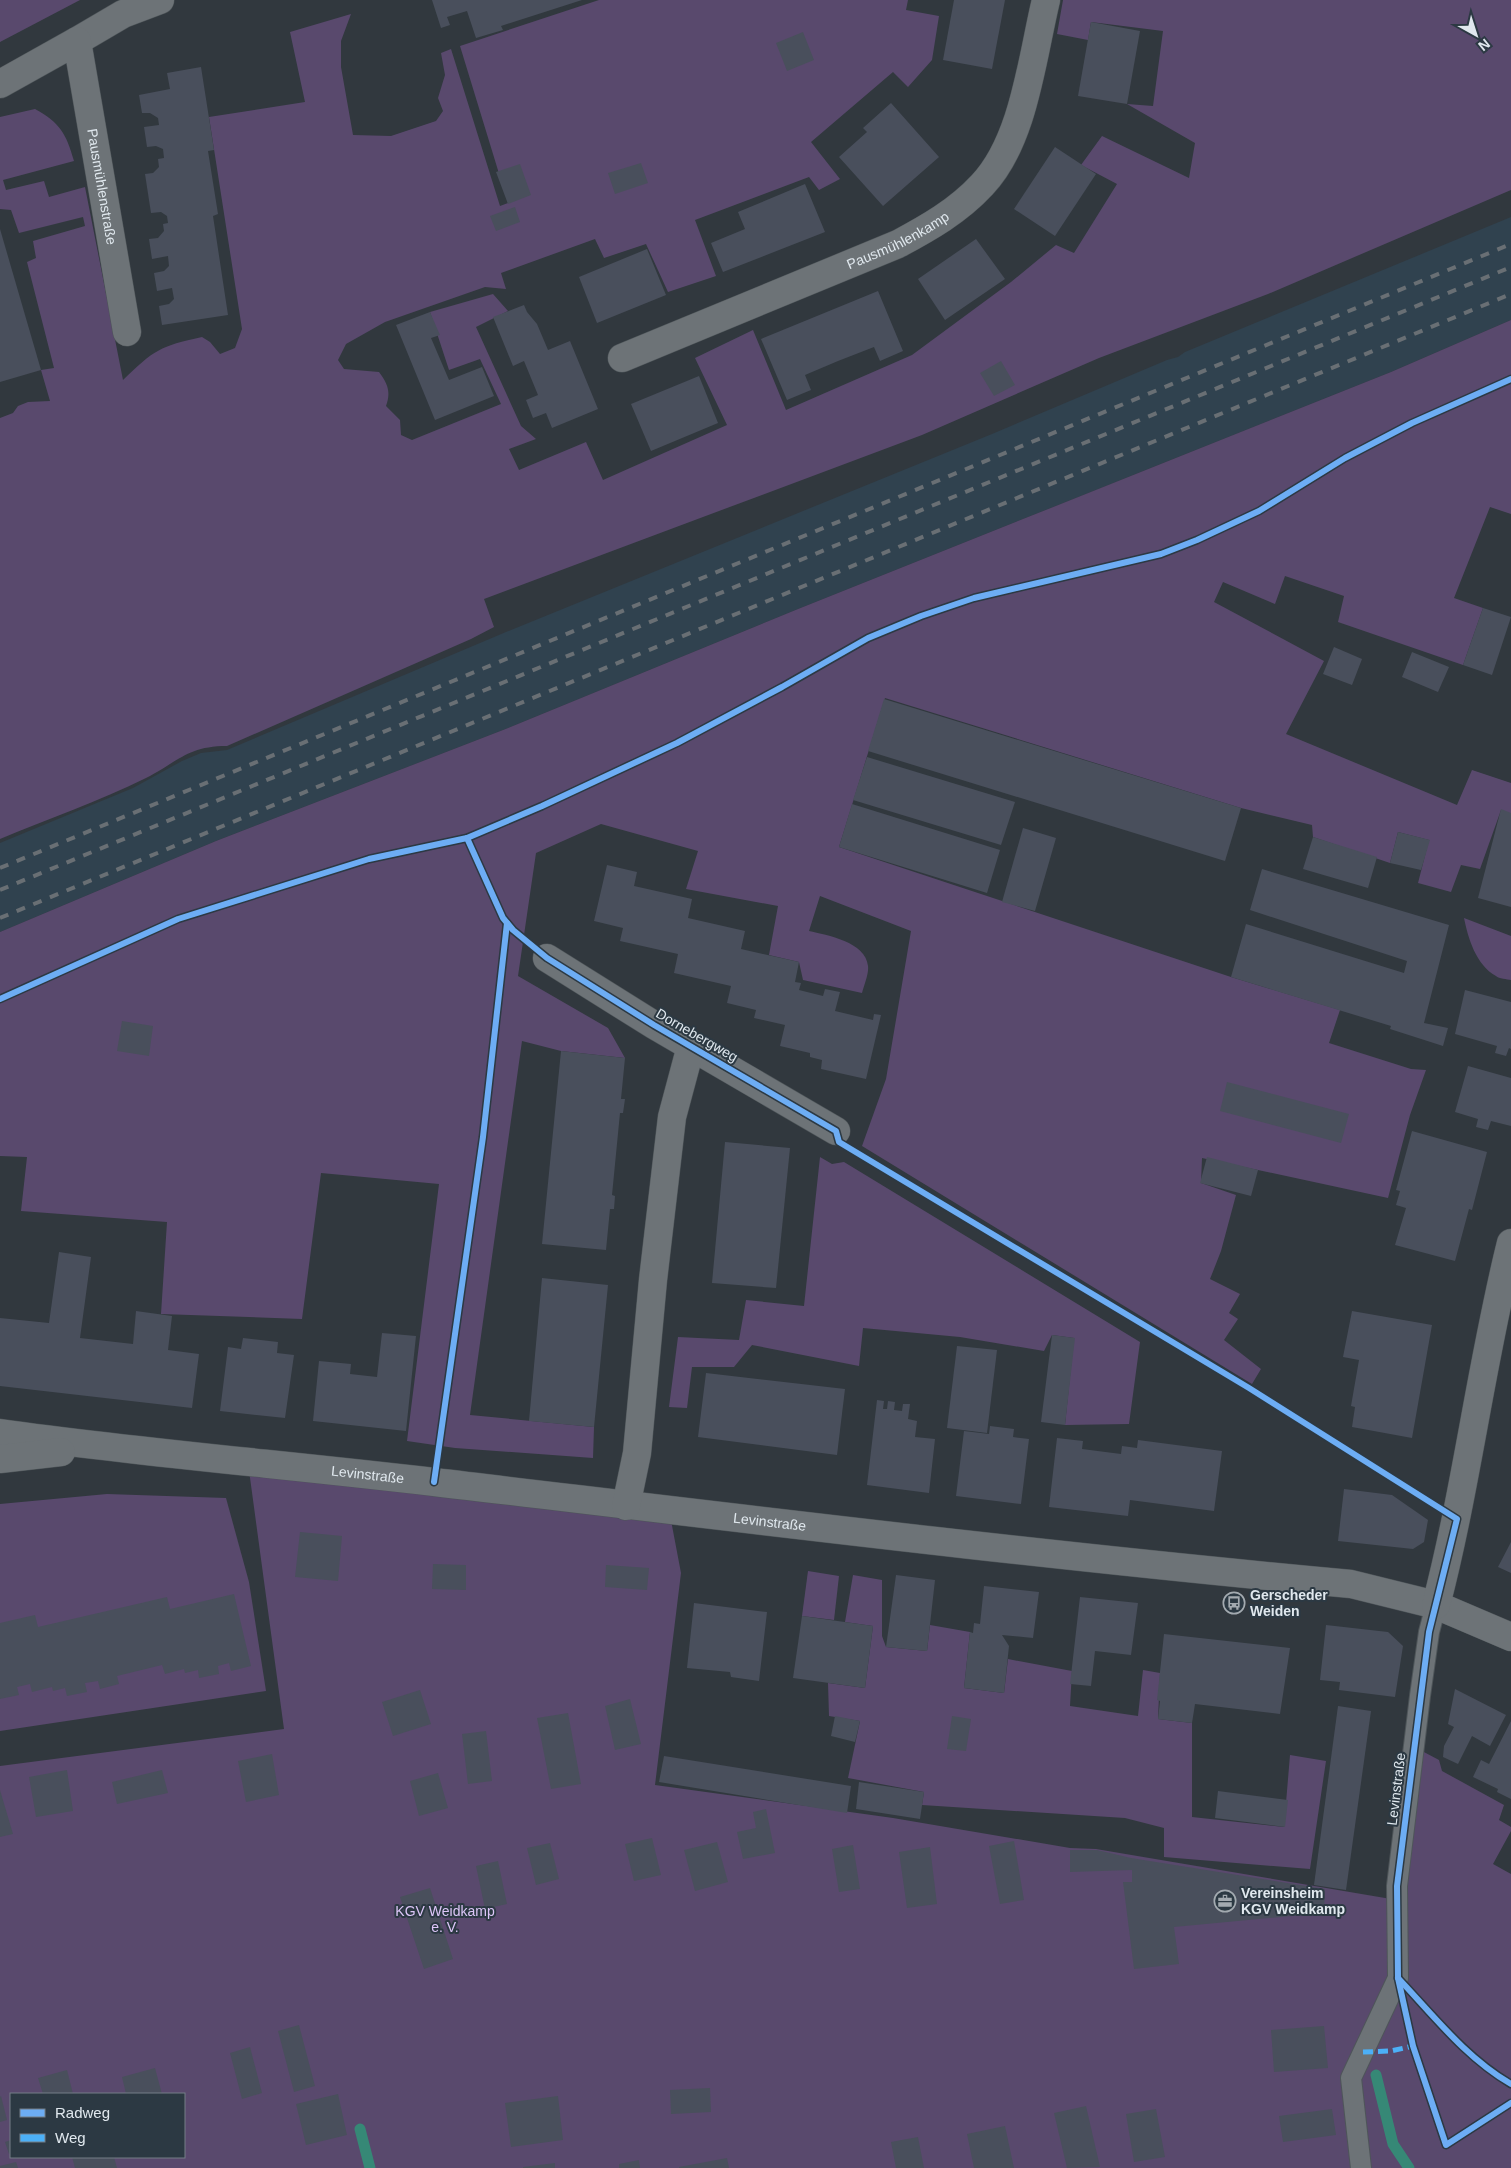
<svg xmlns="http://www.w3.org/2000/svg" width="1511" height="2168" font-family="Arial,sans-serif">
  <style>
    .built { fill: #30424f }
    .green { fill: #59496d; fill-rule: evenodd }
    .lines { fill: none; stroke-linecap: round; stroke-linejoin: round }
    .stream { stroke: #368876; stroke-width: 11 }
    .building { fill: #494f5c }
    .service-casing { stroke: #4e5559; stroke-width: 22 }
    .minor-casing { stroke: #4e5559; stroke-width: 29 }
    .service { stroke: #6d7377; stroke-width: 20 }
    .minor { stroke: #6d7377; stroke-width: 28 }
    .rail { stroke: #696f74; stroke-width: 4; stroke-dasharray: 9 9; stroke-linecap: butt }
    .quiet { stroke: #4cb0f7; stroke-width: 5; stroke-dasharray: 10 5; stroke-linecap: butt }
    .cycleway-casing { stroke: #2c3943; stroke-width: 9 }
    .cycleway { stroke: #6dadf4; stroke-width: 6 }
    .labels { text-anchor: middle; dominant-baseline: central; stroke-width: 4; stroke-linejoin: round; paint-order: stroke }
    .street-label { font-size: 14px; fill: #e0e8ee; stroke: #2c3943 }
    .poi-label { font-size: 14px; font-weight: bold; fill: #e0e8ee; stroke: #2c3943; text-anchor: start }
    .park-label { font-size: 14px; fill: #ddc6f8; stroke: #2c3943 }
  </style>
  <rect width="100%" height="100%" fill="#31383e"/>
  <polygon class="built" points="1511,217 1511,320 1391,372 798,609 503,730 216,841 0,932 0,843 133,788 182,761 201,753 227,750 506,632 992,434 1167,360 1178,357 1185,352"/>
  <g class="green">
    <polygon points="0,0 80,0 0,42"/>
    <path d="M 599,0 L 908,0 L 906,10 L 939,16 L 932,60 L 908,87 L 893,72 L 811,142 L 840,179 L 819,190 L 809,177 L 695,220 L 716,276 L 668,292 L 646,244 L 604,258 L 595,239 L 501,273 L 506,289 L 485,287 L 385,322 L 346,344 L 338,360 L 344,369 L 379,372 C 388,384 391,392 386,406 L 400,420 L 401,435 L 412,440 L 501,404 L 480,359 L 449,370 L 430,312 L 493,294 L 508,311 L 476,327 L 521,426 L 536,439 L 509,449 L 519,470 L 586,442 L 603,480 L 727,425 L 695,358 L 753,330 L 786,410 L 912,355 L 1011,282 L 1056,245 L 1074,253 L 1117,184 L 1081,165 L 1102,136 L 1189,178 L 1195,143 L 1127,104 L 1153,106 L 1163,31 L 1091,22 L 1088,40 L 1057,34 L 1063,0 L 1511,0 L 1511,190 L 1268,294 L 1099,358 L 922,435 L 484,599 L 494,627 L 471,639 L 227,746 C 187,746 178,762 146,778 C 99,801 48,819 0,839 L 0,418 L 13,413 L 18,406 L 28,402 L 50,401 L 41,370 L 54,368 L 27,262 L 36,258 L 33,241 L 85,226 L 83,217 L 19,233 L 11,210 L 0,209 L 0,117 L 35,109 C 60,123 66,133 74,161 L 3,180 L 6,190 L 44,181 L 49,197 L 85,187 L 123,380 C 154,350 160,346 202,337 L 210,342 L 220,354 L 235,348 L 242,329 L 209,117 L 305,102 L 290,32 L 351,14 L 341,41 L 341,67 L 353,135 L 391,136 L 436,121 L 443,111 L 438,98 L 445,75 L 441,53 L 451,49 L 500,206 L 508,203 L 460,46 Z"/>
    <path d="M 1511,320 L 1511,514 L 1490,507 L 1454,598 L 1483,608 L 1463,665 L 1338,622 L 1344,596 L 1285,576 L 1275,604 L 1223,582 L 1214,602 L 1324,661 L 1286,734 L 1457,805 L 1472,770 L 1511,783 L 1511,816 L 1501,810 L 1480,869 L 1461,865 L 1451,892 L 1418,883 L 1429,840 L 1398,832 L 1390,863 L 1313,837 L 1312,825 L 1241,808 L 885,698 L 839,847 L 1231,977 L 1340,1010 L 1329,1043 L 1411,1069 L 1426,1070 L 1410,1115 L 1388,1198 L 1202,1158 L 1201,1183 L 1236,1195 L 1221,1251 L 1210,1279 L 1240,1294 L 1229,1313 L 1238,1319 L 1224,1340 L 1261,1369 L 1252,1384 L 862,1146 L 886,1079 L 911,931 L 820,896 L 809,931 C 827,935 866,942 868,966 C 869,974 864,985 862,993 L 803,980 L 799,962 L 769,955 L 778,906 L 686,889 L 698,851 L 601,824 L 536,853 L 518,976 L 608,1028 L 625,1058 L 561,1051 L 522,1041 L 470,1415 L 594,1427 L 593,1458 L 455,1448 L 407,1441 L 439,1184 L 321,1173 L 302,1319 L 161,1314 L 167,1222 L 21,1211 L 27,1157 L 0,1156 L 0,932 L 216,841 L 503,730 L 798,609 L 1391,372 Z"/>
    <path d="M 1464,918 L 1511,936 L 1511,980 C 1507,979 1499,979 1496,976 C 1476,965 1468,938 1464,918 Z"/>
    <polygon points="820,1157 832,1164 844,1162 1140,1342 1129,1424 1065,1425 1074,1338 1052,1335 1044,1351 960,1337 863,1328 859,1366 752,1345 734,1367 692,1367 687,1408 669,1407 678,1337 739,1340 746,1300 804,1306"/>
    <path d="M 248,1463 L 670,1515 L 681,1573 L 655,1785 L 893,1818 L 1070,1848 L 1096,1849 L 1391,1899 L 1405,1890 L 1422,1751 L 1439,1760 L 1442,1771 L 1504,1805 L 1499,1820 L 1511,1827 L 1511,1831 L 1493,1864 L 1511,1874 L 1511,2168 L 0,2168 L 0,1766 L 284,1729 ZM 11,2094 L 184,2094 L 184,2157 L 11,2157 Z"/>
    <polygon points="107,1494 226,1498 249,1582 266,1691 0,1731 0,1504"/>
    <polygon points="808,1571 839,1576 834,1620 802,1616"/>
    <polygon points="853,1575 882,1580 882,1636 886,1647 927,1651 930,1625 970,1632 964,1688 1004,1693 1008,1659 1072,1671 1070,1706 1138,1716 1143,1670 1160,1673 1158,1719 1192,1723 1192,1817 1284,1827 1290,1755 1326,1761 1310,1869 1164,1857 1164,1828 1125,1818 922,1805 924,1792 848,1778 860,1721 829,1716 828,1683 865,1688 873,1626 845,1622"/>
  </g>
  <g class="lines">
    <g class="stream">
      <polyline points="1376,2075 1393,2144 1409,2168"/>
      <polyline points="360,2129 370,2168"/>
    </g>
  </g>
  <g class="building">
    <polygon points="432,0 582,0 501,26 503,30 476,38 467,11 447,17 450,25 441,28"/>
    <polygon points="954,0 1005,0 992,69 943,60"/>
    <polygon points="1091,22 1140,31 1127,104 1078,96"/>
    <polygon points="803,32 814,60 787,71 776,43"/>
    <polygon points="201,67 214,150 208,151 218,214 213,216 228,315 162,325 159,306 169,304 174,299 172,288 157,291 154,273 164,271 169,266 168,256 152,259 149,239 158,238 164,231 163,224 168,223 167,216 161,212 151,213 145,174 153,173 159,167 158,159 164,158 163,149 156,146 147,147 144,127 159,125 158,118 150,113 142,113 139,95 170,89 167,73"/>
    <polygon points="891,103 939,157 883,206 839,157 867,132 863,128"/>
    <polygon points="1055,147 1096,174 1055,236 1014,209"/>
    <polygon points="641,163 648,183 615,194 608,173"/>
    <polygon points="520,164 531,195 508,204 496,172"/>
    <polygon points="805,184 825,232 723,272 711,243 745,229 738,212"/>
    <polygon points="515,207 520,222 496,231 490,216"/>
    <polygon points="0,229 41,370 0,382"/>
    <polygon points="976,239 1005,279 945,320 918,279"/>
    <polygon points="647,249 666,295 597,323 579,277"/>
    <polygon points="878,291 903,351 880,361 874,347 838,361 805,375 811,390 787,400 761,339"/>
    <polygon points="524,305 527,312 537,324 548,350 570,341 598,409 552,428 546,413 533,418 526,400 538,395 524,361 513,366 493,317"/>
    <polygon points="430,312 440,335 431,338 449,380 482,367 494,396 435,420 396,325"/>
    <polygon points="1001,361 1015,385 994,396 980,373"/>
    <polygon points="699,376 718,423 651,451 631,404"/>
    <polygon points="1483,608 1511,617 1492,675 1463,665"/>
    <polygon points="1334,647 1362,659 1352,685 1323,674"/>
    <polygon points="1412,652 1449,667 1438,692 1402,677"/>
    <polygon points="884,699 1241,808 1225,861 868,751"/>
    <polygon points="867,757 1015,802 1001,845 853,800"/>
    <polygon points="852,804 1000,850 987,893 839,847"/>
    <polygon points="1501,809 1511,813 1511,907 1478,898"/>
    <polygon points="1023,828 1056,838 1035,911 1002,902"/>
    <polygon points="1398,832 1430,840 1421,870 1390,863"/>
    <polygon points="1313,837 1377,857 1368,888 1303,869"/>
    <polygon points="607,865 637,872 634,886 692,899 688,918 745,931 741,949 799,962 795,982 801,983 799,990 823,996 825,989 840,992 835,1011 873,1020 874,1014 881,1015 866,1079 821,1069 822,1060 810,1057 810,1053 780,1046 785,1025 754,1018 756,1010 727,1003 731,986 674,973 678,954 620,941 623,928 594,921"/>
    <polygon points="1262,869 1449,925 1424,1023 1448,1028 1443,1046 1390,1029 1391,1026 1231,977 1246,924 1404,973 1407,961 1250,910"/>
    <polygon points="1465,990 1511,1002 1511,1049 1509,1048 1506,1056 1495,1053 1497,1046 1455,1034"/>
    <polygon points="122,1021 153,1026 149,1056 117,1051"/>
    <polygon points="561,1051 625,1058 621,1099 625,1099 623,1113 620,1113 612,1195 615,1196 614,1209 610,1209 606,1250 542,1244"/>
    <polygon points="1468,1066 1511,1078 1511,1126 1491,1121 1488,1130 1476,1127 1478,1119 1455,1112"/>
    <polygon points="1227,1082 1349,1114 1341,1143 1220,1111"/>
    <polygon points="1412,1131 1487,1152 1472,1210 1469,1209 1455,1261 1395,1245 1406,1208 1396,1205 1400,1191 1396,1190"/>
    <polygon points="725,1142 790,1148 776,1288 712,1283"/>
    <polygon points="1207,1157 1258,1170 1251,1196 1200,1183"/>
    <polygon points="59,1252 91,1257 80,1338 133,1344 136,1311 172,1316 168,1350 199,1354 192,1408 0,1386 0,1318 49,1323"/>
    <polygon points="542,1278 608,1285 594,1427 529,1421"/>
    <polygon points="1352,1311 1432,1325 1412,1438 1352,1427 1355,1407 1351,1406 1359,1360 1343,1357"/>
    <polygon points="382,1333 416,1336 406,1431 313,1421 319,1361 351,1364 350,1374 377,1377"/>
    <polygon points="1052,1335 1075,1338 1065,1425 1041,1422"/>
    <polygon points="243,1338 278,1342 277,1353 294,1355 285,1418 220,1411 228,1347 241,1349"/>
    <polygon points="957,1346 997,1350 987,1433 947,1428"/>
    <polygon points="706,1373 845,1389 837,1455 698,1437"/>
    <polygon points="877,1400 884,1401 883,1409 887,1409 888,1401 895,1402 894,1410 902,1411 903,1404 910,1404 908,1419 917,1421 915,1437 935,1439 929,1493 867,1485"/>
    <polygon points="990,1426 1014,1429 1013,1437 1029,1439 1021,1504 956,1496 964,1431 989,1434"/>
    <polygon points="1057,1438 1083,1441 1082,1449 1121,1454 1122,1446 1137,1448 1138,1440 1222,1451 1214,1511 1130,1500 1128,1516 1049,1507"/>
    <polygon points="1344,1489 1392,1495 1428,1520 1424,1542 1413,1549 1338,1541"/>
    <polygon points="300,1532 342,1536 338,1581 295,1577"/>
    <polygon points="1511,1542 1511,1573 1498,1567"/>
    <polygon points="433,1564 466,1565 466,1590 432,1589"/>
    <polygon points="606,1565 649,1568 647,1590 605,1587"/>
    <polygon points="896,1575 935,1580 927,1651 886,1647"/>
    <polygon points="984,1586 1039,1592 1033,1638 1002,1635 1009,1646 1004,1693 964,1688 970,1632 973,1633 974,1623 980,1624"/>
    <polygon points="234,1594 251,1666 231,1671 229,1663 218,1666 219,1674 199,1678 198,1670 185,1673 184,1669 165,1674 162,1665 117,1676 119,1684 100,1689 98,1681 85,1683 87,1692 67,1696 65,1688 53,1691 52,1687 32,1692 30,1684 17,1687 19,1695 0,1699 0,1623 35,1615 38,1627 167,1597 170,1609"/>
    <polygon points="1080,1597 1138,1603 1131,1655 1095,1651 1091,1686 1070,1684"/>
    <polygon points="694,1603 767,1612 759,1681 731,1677 730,1672 687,1668"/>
    <polygon points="802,1616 873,1626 865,1688 793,1678"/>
    <polygon points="1326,1625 1388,1632 1403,1646 1395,1697 1339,1690 1340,1682 1320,1680"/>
    <polygon points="1164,1634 1290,1648 1280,1714 1195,1704 1192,1723 1158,1719 1160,1701 1157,1700"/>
    <polygon points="1455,1689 1506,1715 1490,1746 1472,1736 1458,1764 1443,1757 1444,1746 1454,1727 1448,1724"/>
    <polygon points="420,1690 431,1724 393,1736 382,1702"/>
    <polygon points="630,1699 641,1744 615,1750 605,1706"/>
    <polygon points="1338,1706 1371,1711 1346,1890 1314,1885"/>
    <polygon points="568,1713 581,1784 551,1789 537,1718"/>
    <polygon points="835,1716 860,1721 855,1742 831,1736"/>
    <polygon points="952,1716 971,1719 966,1751 947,1749"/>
    <polygon points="1511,1721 1511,1799 1497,1792 1498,1789 1473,1777 1481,1760 1489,1764"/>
    <polygon points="486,1731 492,1781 468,1784 462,1734"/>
    <polygon points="272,1754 279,1795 246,1802 238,1761"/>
    <polygon points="664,1756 851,1786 847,1813 659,1782"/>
    <polygon points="67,1770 73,1811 36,1817 29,1777"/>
    <polygon points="162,1770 168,1793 117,1804 112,1782"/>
    <polygon points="438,1773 448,1808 419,1816 410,1781"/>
    <polygon points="859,1782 924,1792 920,1819 856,1809"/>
    <polygon points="0,1790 13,1834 0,1837"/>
    <polygon points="1218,1791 1288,1800 1285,1827 1215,1818"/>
    <polygon points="766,1809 775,1853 743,1859 737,1832 756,1828 753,1812"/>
    <polygon points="652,1838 661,1875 634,1881 625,1844"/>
    <polygon points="1014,1841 1024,1900 1000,1904 989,1846"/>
    <polygon points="717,1842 728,1882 695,1891 684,1850"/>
    <polygon points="550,1843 559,1879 536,1885 527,1848"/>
    <polygon points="853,1845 860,1889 839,1892 832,1849"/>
    <polygon points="930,1847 937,1904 907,1908 899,1852"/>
    <polygon points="1070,1850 1097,1850 1131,1858 1325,1889 1324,1913 1174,1927 1179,1964 1134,1969 1123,1882 1132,1882 1132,1870 1070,1872"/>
    <polygon points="498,1861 507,1904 485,1909 476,1866"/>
    <polygon points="430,1888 453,1959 424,1969 400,1897"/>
    <polygon points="299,2025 315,2086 294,2092 278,2031"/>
    <polygon points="1324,2026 1328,2068 1274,2072 1271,2030"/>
    <polygon points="250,2047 262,2093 242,2099 230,2053"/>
    <polygon points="155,2068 162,2094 126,2094 122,2077"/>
    <polygon points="67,2070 73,2094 43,2094 38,2078"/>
    <polygon points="710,2088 711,2112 671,2114 670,2090"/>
    <polygon points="338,2094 347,2135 306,2145 296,2104"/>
    <polygon points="1,2096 7,2120 0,2122 0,2097"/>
    <polygon points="558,2096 563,2140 511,2147 505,2103"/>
    <polygon points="1086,2106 1100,2167 1067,2168 1054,2113"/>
    <polygon points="1156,2109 1165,2157 1134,2162 1126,2114"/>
    <polygon points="1332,2109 1336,2135 1283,2142 1279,2116"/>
    <polygon points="1005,2126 1014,2168 974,2168 967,2134"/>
    <polygon points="918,2137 924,2168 896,2168 891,2142"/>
    <polygon points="11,2140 11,2153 9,2154 5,2142"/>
    <polygon points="72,2157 114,2157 117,2168 75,2168"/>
    <polygon points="727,2158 729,2168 679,2168 679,2167"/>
    <polygon points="639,2160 640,2168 619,2168 619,2164"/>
    <polygon points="16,2162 18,2168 0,2168 0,2166"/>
    <polygon points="555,2163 555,2168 523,2168 523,2167"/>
  </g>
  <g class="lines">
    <g class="service-casing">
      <polyline id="service" points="1361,2168 1351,2078 1398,1978 1397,1886 1420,1696 1429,1632 1436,1605"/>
    </g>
    <g class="minor-casing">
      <g id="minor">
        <polyline points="77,41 123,14 160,0"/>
        <path id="s1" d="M 0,84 L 77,41 L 127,332"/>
        <path id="s2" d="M 622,358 L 898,244 C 928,228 958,211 982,185 C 1024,141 1032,58 1046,0"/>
        <polyline points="547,958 654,1025 836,1131"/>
        <path id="s3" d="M 0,1433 C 144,1453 290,1465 434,1482 C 739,1518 1045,1556 1351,1584 L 1436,1605 L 1511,1637"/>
        <polyline points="0,1459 61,1452"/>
        <polyline points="626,1506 637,1453 653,1280 672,1117 691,1046"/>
        <path d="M 1436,1605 C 1467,1486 1481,1363 1511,1243"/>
      </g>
    </g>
    <use href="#service" class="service"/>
    <use href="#minor" class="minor"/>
    <g class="rail">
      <polyline points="0,868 1511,244"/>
      <polyline points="0,890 1511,267"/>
      <polyline points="0,918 1511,294"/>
    </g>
    <polyline class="quiet" points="1363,2052 1391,2051 1413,2046"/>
    <g class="cycleway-casing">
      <g id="cycleway">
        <polyline points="467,838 503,918 513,930 547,958 654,1025 836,1131 839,1142 1249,1388 1457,1519 1429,1632 1397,1886 1398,1978 1413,2046 1446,2145 1511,2103"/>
        <polyline points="0,999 178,919 369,859 467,838 542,806 677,743 782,687 868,638 921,616 974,598 1161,554 1197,540 1259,511 1345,458 1412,423 1511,379"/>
        <polyline points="434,1482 483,1137 507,923"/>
        <path d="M 1398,1978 C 1433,2015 1466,2058 1511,2084"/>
      </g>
    </g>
    <use href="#cycleway" class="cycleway"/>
  </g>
  <defs>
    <g id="bus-ring" transform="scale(1.125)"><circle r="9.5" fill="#2c3943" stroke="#a3aab0" stroke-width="1.5"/><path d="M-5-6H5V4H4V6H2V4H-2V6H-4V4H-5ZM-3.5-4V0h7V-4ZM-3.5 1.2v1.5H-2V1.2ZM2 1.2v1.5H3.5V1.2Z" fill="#a3aab0"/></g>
    <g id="office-ring" transform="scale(1.125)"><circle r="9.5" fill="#2c3943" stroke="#a3aab0" stroke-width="1.5"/><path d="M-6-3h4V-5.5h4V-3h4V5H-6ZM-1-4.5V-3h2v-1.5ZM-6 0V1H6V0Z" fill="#a3aab0"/></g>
  </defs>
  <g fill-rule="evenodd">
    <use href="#bus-ring" x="1234" y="1603"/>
    <use href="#office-ring" x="1225" y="1901"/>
  </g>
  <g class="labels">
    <g class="street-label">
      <text stroke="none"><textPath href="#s1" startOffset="236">Pausmühlenstraße</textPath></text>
      <text stroke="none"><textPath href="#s2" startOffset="300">Pausmühlenkamp</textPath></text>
      <text transform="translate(697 1035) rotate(30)">Dornebergweg</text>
      <text stroke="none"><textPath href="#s3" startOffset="370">Levinstraße</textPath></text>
      <text stroke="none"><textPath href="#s3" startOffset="775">Levinstraße</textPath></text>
      <text transform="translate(1396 1789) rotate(-83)">Levinstraße</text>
    </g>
    <g class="poi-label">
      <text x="1250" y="1595">Gerscheder<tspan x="1250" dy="16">Weiden</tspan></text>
      <text x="1241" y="1893">Vereinsheim<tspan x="1241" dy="16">KGV Weidkamp</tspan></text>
    </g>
    <g class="park-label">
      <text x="445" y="1911">KGV Weidkamp<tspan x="445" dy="16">e. V.</tspan></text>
    </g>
  </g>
  <rect x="10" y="2093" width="175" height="65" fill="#2c3943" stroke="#747f87"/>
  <rect x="20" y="2109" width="25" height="8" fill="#6dadf4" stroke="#747f87"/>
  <text x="55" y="2118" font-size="15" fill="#e0e8ee">Radweg</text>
  <rect x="20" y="2134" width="25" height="8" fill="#4cb0f7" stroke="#747f87"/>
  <text x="55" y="2143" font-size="15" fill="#e0e8ee">Weg</text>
  <g transform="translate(1476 35) rotate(141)" stroke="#2c3943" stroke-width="4" paint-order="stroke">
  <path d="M0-4L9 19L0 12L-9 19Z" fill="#e0e8ee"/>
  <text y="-8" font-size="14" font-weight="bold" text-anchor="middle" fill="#e0e8ee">N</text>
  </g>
</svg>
